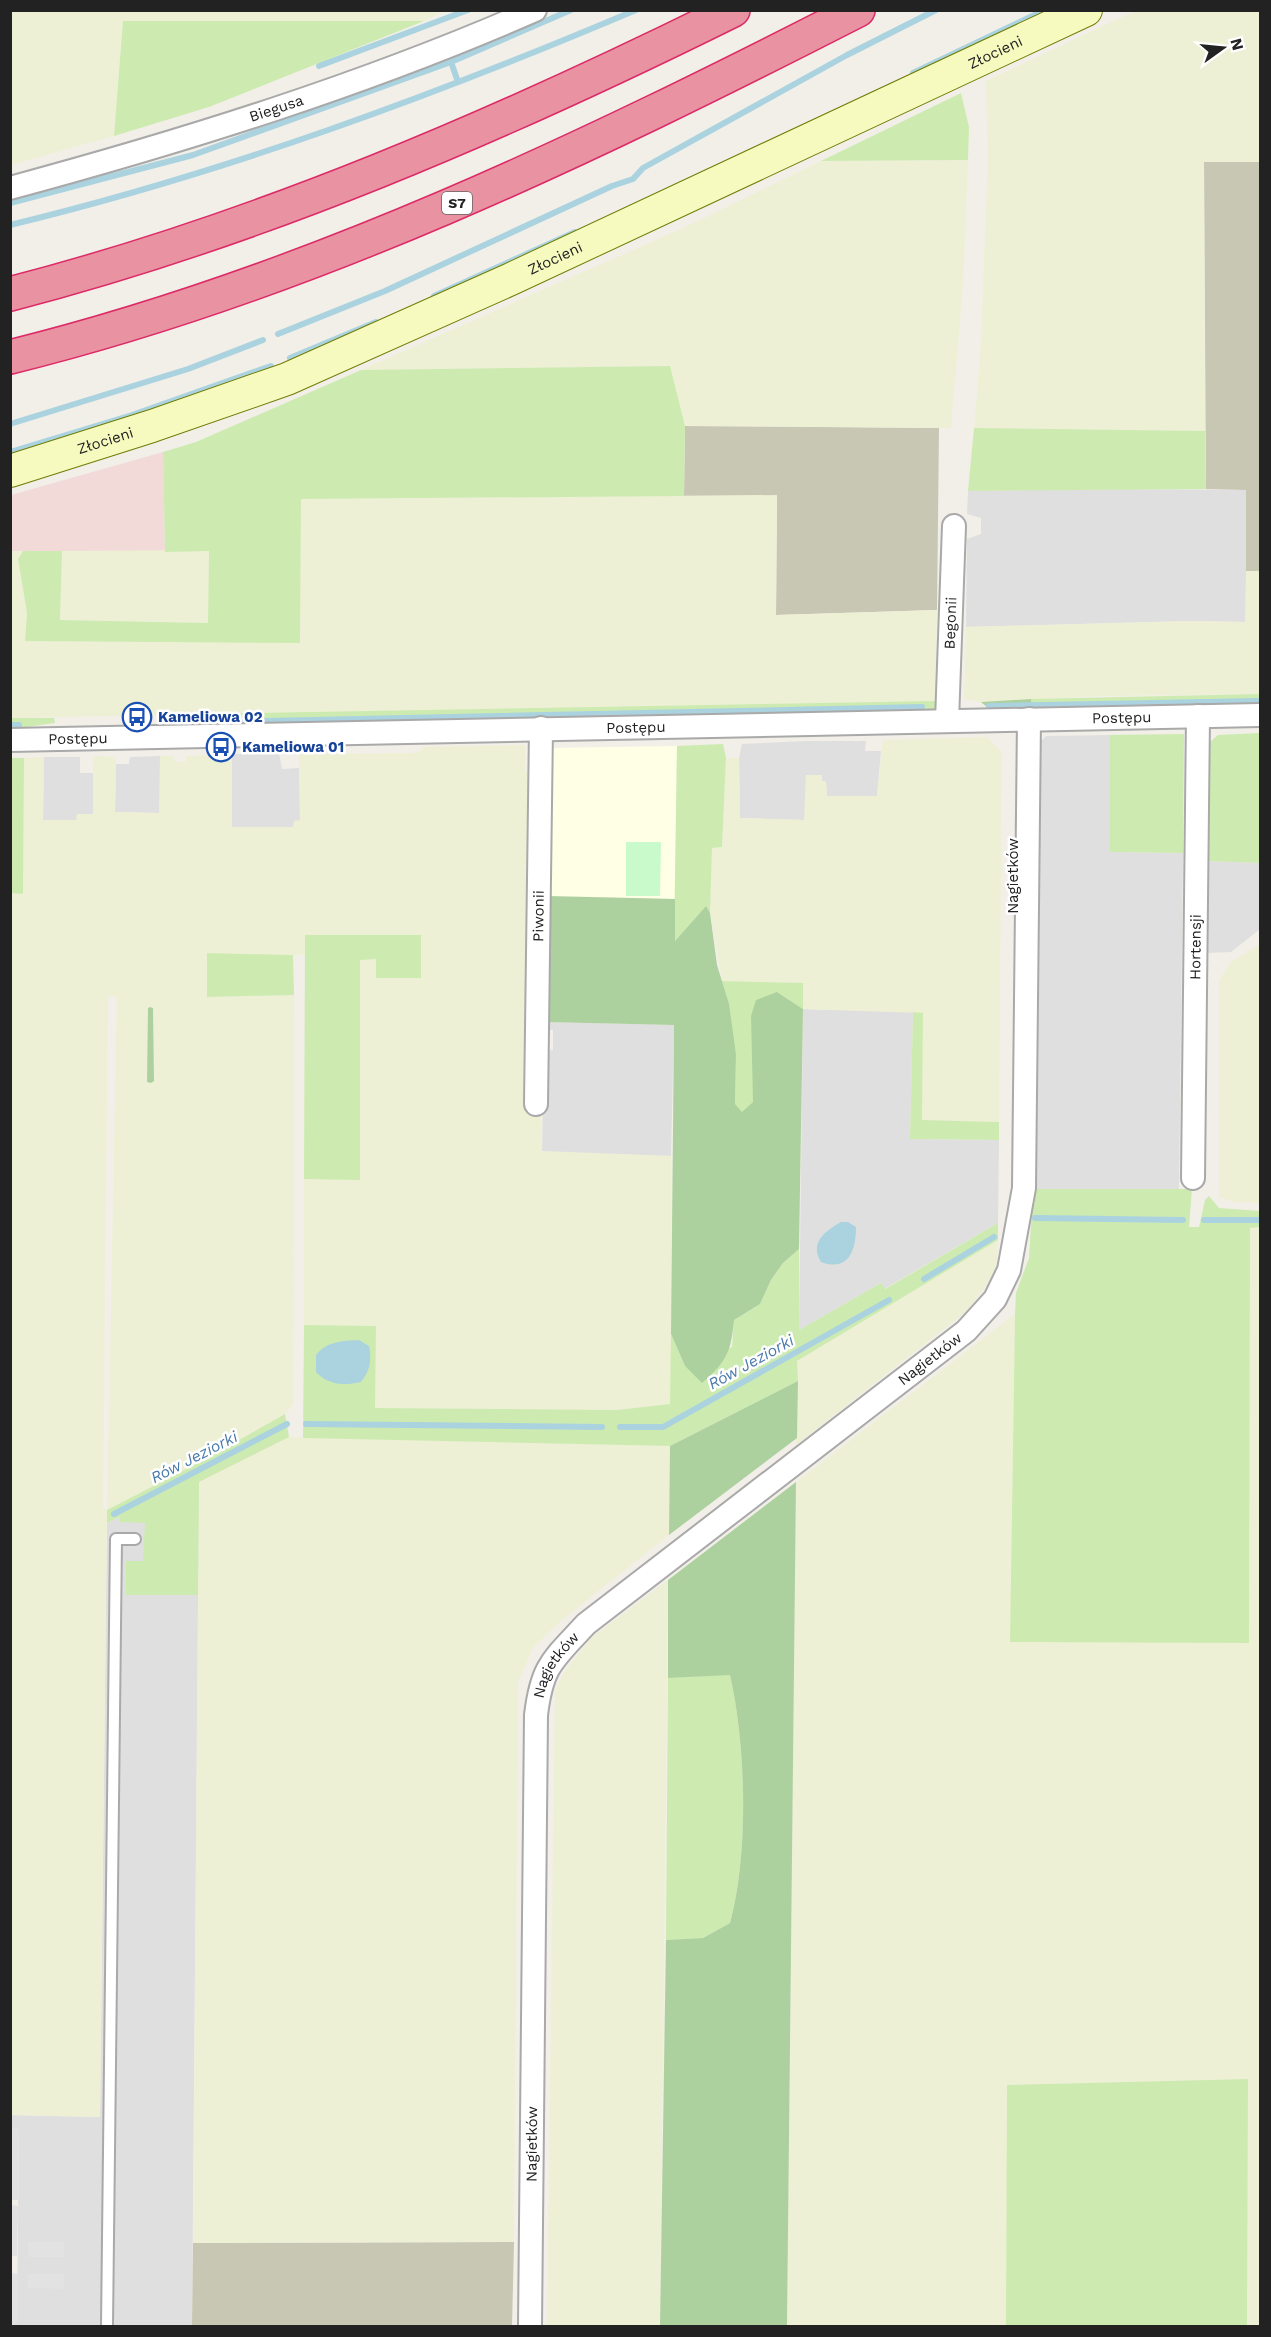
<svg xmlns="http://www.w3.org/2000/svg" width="1271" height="2337" font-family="'Work Sans',sans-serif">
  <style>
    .residential { fill: #e0dfdf }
    .commercial { fill: #f2dad9 }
    .education { fill: #ffffe5 }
    .construction { fill: #c7c7b4 }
    .farmland { fill: #eef0d5; fill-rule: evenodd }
    .grass { fill: #cdebb0 }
    .forest { fill: #add19e }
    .park { fill: #c8facc }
    .parking { fill: #e2e2e2 }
    .water { fill: #aad3df }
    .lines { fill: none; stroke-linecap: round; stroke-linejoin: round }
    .stream { stroke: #aad3df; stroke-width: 6 }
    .lane-casing { stroke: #a9a9a9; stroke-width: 14 }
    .street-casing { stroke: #a9a9a9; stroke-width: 26 }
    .secondary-casing { stroke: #707d05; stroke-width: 34 }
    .highway-casing { stroke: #dc2a67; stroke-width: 36 }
    .lane { stroke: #fff; stroke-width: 10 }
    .street { stroke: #fff; stroke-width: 22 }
    .secondary { stroke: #f7fabf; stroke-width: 32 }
    .highway { stroke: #e892a2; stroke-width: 33 }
    .labels { text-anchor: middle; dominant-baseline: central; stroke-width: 5; stroke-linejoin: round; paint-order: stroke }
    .shield { fill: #fff; stroke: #646464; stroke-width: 1.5 }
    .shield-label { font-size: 14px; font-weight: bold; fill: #222 }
    .street-label { font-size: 15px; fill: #222; stroke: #fff }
    .transit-label { font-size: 15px; font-weight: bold; fill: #164399; stroke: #fff; text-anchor: start }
    .water-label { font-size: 16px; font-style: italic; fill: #4a7aab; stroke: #fff }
  </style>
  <rect width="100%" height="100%" fill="#f2efe9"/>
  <g class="residential">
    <polygon points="1110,489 1246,490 1246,622 1191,621 966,627 967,539 981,534 981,518 967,514 968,491"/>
    <polygon points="1110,735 1110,852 1183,853 1179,1189 1033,1189 1037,745 1046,736"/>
    <polygon points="806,741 866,741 865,751 881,751 877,796 827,796 826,782 806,776 805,820 740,818 739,758 742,744"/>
    <polygon points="279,753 282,769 299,768 300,821 293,827 232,827 232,754"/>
    <polygon points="160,756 160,813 115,812 116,764 129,764 130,757"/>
    <polygon points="44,757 80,757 80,773 93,773 93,814 76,820 43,820"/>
    <polygon points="1208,861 1260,863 1260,929 1231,952 1207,953"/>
    <polygon points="803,1009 913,1012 910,1139 999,1140 998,1223 884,1289 881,1283 799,1330"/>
    <polygon points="544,1022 674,1025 671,1156 542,1152 544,1051 553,1050 553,1030 543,1030"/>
    <polygon points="199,1482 192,2326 17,2326 19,2128 11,2128 11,2115 100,2117 107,1523"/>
  </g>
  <polygon class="commercial" points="163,452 165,552 11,551 11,495"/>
  <polygon class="education" points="677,746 675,899 546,896 548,748"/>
  <g class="construction">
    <polygon points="1204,162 1260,162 1260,571 1246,571 1246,490 1206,489"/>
    <polygon points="685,426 939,428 937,610 776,615 777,496 684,496"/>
    <polygon points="514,2242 512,2326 192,2326 193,2243"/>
  </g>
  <g class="farmland">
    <polygon points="10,11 446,11 424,21 123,21 114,136 11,165"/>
    <polygon points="1135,11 1260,11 1260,162 1204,162 1205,431 974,428 980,358 988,162 986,81"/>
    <polygon points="968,160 963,285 951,428 685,426 670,366 361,370 685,227 821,161"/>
    <polygon points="777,495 776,615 937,610 935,701 11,718 10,551 23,551 18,559 27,613 25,641 300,642 301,499"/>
    <polygon points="209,550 208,623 60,620 62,551"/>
    <polygon points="1246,571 1260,571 1260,694 1104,696 981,702 964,699 966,627 1191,621 1245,622"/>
    <polygon points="987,737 1002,752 999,1122 922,1120 922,1013 803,1009 802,983 722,981 710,913 712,848 722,847 726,758 739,758 740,818 804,820 806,775 822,775 822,781 826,782 827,796 877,796 883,740"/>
    <path d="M 525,745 L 525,772 L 533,772 L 542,1151 L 671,1156 L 671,1404 L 617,1410 L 374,1408 L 376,1326 L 304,1325 L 304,1179 L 360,1179 L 360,959 L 376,959 L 376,977 L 421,935 L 305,935 L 305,955 L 207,953 L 207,997 L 294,995 L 293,1405 L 285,1414 L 200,1462 L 107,1510 L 100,2117 L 11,2115 L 10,893 L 23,893 L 24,758 L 44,757 L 43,820 L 76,820 L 77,814 L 93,814 L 93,756 L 116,757 L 115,812 L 159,813 L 160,756 L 173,756 L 175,762 L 186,762 L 186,756 L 232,754 L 232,827 L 293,827 L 294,821 L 300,820 L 299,754 L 418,753 L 424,747 ZM 108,996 L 117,997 L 107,1510 L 103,1509 Z"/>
    <polygon points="1260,944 1260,1203 1234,1202 1219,1197 1219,980 1231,962"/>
    <polygon points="1250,1227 1260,1227 1260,2326 1247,2326 1247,2079 1008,2085 1006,2326 787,2326 796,1482 1015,1314 1010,1642"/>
    <polygon points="998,1240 997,1262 990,1280 968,1310 796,1445 797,1361"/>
    <polygon points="289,1437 670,1446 669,1535 562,1620 533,1648 518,1683 514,2242 193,2243 199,1482"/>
    <polygon points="668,1580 660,2326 547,2326 555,1692 562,1675 591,1638"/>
  </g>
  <g class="grass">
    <polygon points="123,21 424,21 209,107 114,136"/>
    <polygon points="961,93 969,127 968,160 821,161"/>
    <polygon points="670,366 685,426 684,496 301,499 300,643 25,641 27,613 18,559 23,551 62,551 60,620 208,623 209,551 165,552 163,452 196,442 361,370"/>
    <polygon points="974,428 1205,431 1206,489 968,491"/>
    <polygon points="1260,694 1260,703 1032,707 1031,699"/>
    <polygon points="935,701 935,711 203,725 204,714"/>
    <polygon points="10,718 54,718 55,723 11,729"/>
    <polygon points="1260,733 1260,863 1208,861 1209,743 1218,735"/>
    <polygon points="1184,734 1183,853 1110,852 1110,735"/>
    <polygon points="723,744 726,758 722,847 712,848 710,913 706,906 674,942 677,746"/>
    <polygon points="11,758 24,758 23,894 11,893"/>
    <polygon points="305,935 421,935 421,978 376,978 376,959 360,960 360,1180 304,1179"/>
    <polygon points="207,953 293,955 294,995 207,997"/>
    <polygon points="722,981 803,983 803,1009 777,992 753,1081 753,1102 742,1113 735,1105 736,1054"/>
    <polygon points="913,1012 923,1013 922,1120 999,1122 999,1140 910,1139"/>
    <polygon points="1033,1189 1192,1189 1189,1227 1199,1227 1205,1200 1209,1196 1219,1208 1260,1211 1260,1227 1250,1228 1249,1643 1010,1642 1015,1314 1016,1293 1029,1258"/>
    <polygon points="998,1223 998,1240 797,1361 798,1381 670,1446 303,1438 304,1325 376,1326 375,1408 617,1410 670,1404 671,1334 685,1366 732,1347 734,1320 760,1304 771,1280 783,1263 799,1249 799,1330 881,1283 885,1289"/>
    <polygon points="285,1414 289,1437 199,1482 198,1595 126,1595 126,1561 143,1561 145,1523 120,1522 120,1517 107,1523 107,1510 200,1462"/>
    <path d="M 730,1674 C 746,1746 749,1852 730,1923 L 703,1938 L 666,1940 L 668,1678 Z"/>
    <polygon points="1248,2079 1247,2326 1006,2326 1007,2085"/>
  </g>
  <g class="forest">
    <polygon points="1031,699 1032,707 988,708 981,702"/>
    <polygon points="159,714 204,714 203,725 159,725"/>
    <path d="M 546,896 L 675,899 L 675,941 L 706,906 L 710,913 L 717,965 L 729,1004 L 736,1054 L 735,1104 L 742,1112 L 753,1102 L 751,1016 L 756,1000 L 777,992 L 803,1009 L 799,1249 L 783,1263 L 771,1280 L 760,1304 L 734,1320 C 731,1353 726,1362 702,1383 L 685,1366 L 671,1334 L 674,1025 L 544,1022 Z"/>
    <polygon points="150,1007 153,1008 154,1081 151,1083 147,1082 148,1008"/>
    <polygon points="798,1381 797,1438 669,1535 670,1446"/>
    <path d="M 796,1482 L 787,2326 L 660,2326 L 666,1940 L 703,1938 L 730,1923 C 749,1853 746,1745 730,1675 L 668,1678 L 668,1580 Z"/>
  </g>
  <polygon class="park" points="626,842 661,842 660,896 626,896"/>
  <g class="parking">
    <polygon points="11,2128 19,2128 18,2200 11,2200"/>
    <polygon points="11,2205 18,2206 17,2256 11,2256"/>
    <rect x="28" y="2242" width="36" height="15"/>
    <polygon points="11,2273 18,2274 17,2326 11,2326"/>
    <polygon points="28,2274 64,2274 64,2289 27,2288"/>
  </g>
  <g class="water">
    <path d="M 841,1222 L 848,1222 L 856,1227 C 856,1251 848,1272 821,1262 C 809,1243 825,1231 841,1222 Z"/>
    <path d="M 359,1340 L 369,1346 C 372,1360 370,1371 361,1382 C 344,1386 328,1385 316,1372 L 316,1355 C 327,1341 343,1341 359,1340 Z"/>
  </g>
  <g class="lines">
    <g class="stream">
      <polyline points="451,62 458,82"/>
      <polyline points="319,66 468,10"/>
      <polyline points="913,73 1045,10"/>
      <polyline points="10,203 193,155 451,62 571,10"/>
      <path d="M 10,225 C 225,173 433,96 636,10"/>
      <polyline points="434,296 575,232"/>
      <polyline points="278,334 385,291 612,186 633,179 643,168 847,55 936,10"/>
      <polyline points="290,358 376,322"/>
      <polyline points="10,424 188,369 263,340"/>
      <polyline points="10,452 132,415 271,366"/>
      <polyline points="989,706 1260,701"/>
      <polyline points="174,723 922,707"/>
      <polyline points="10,725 19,725"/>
      <polyline points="1035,1218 1183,1220"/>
      <polyline points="1204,1220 1260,1220"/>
      <polyline points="924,1279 994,1237"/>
      <polyline points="306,1424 602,1427"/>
      <polyline points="620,1427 663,1427 889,1300"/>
      <polyline points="114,1514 287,1424"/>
    </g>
    <g class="lane-casing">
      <polyline id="lane" points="107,2326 116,1539 135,1539"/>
    </g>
    <g class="street-casing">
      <g id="street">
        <path id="s1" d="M 10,188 C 188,140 366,84 535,10"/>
        <path id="s2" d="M 947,721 L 954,526"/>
        <path id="s3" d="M 10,740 L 1260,715"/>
        <path id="s4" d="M 536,1104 L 541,728"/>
        <path id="s5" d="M 1193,1178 L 1198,716"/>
        <path id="s6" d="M 530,2326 L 536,1715 C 542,1665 553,1660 586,1624 L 966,1331 L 995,1299 L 1009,1270 L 1024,1188 L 1029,719"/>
      </g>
    </g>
    <g class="secondary-casing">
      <g id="secondary">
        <path id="s7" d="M 10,471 L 152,426 L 287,379 L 511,279 L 1086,10"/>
      </g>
    </g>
    <g class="highway-casing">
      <g id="highway">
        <path d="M 10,294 C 261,229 501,125 733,10"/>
        <path d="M 10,357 C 309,283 586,149 858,10"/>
      </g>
    </g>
    <use href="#lane" class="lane"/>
    <use href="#street" class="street"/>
    <use href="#secondary" class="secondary"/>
    <use href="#highway" class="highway"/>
  </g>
  <defs>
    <g id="bus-ring" transform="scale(1.5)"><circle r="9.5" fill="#fff" stroke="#1a4fb4" stroke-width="1.5"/><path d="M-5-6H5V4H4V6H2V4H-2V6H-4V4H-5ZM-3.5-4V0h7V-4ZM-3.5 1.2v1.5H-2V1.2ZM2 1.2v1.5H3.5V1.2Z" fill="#1a4fb4"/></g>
  </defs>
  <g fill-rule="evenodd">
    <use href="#bus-ring" x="137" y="717"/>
    <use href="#bus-ring" x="221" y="747"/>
  </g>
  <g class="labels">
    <rect class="shield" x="442" y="192" width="30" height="22" rx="4.5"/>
    <g class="shield-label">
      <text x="457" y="203">S7</text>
    </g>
    <g class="street-label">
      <text stroke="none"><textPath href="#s7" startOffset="1072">Złocieni</textPath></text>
      <text stroke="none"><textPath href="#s1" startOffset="278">Biegusa</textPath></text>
      <text stroke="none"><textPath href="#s7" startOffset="586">Złocieni</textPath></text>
      <text stroke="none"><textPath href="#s7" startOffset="100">Złocieni</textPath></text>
      <text stroke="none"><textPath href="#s2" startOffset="98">Begonii</textPath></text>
      <text stroke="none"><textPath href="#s3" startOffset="1112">Postępu</textPath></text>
      <text stroke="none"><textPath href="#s3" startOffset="626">Postępu</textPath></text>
      <text stroke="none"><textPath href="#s3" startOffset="68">Postępu</textPath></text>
      <text transform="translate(1013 876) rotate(-90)">Nagietków</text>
      <text stroke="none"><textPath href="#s4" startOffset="188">Piwonii</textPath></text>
      <text stroke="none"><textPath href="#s5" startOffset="231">Hortensji</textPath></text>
      <text stroke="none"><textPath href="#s6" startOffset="1152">Nagietków</textPath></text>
      <text stroke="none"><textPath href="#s6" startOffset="666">Nagietków</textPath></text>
      <text stroke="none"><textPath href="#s6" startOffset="182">Nagietków</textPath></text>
    </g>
    <g class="transit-label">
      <text x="158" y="717">Kameliowa 02</text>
      <text x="242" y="747">Kameliowa 01</text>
    </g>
    <g class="water-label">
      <text transform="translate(751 1362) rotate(-29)">Rów Jeziorki</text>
      <text transform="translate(194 1457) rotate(-27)">Rów Jeziorki</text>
    </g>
  </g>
  <rect width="1271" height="2337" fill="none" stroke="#222222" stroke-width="24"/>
  <g transform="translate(1223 48) rotate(75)" stroke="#ffffff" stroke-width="4.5" paint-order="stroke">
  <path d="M0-4.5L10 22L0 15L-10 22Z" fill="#222222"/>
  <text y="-9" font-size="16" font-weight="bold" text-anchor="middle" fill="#222222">N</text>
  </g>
</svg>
